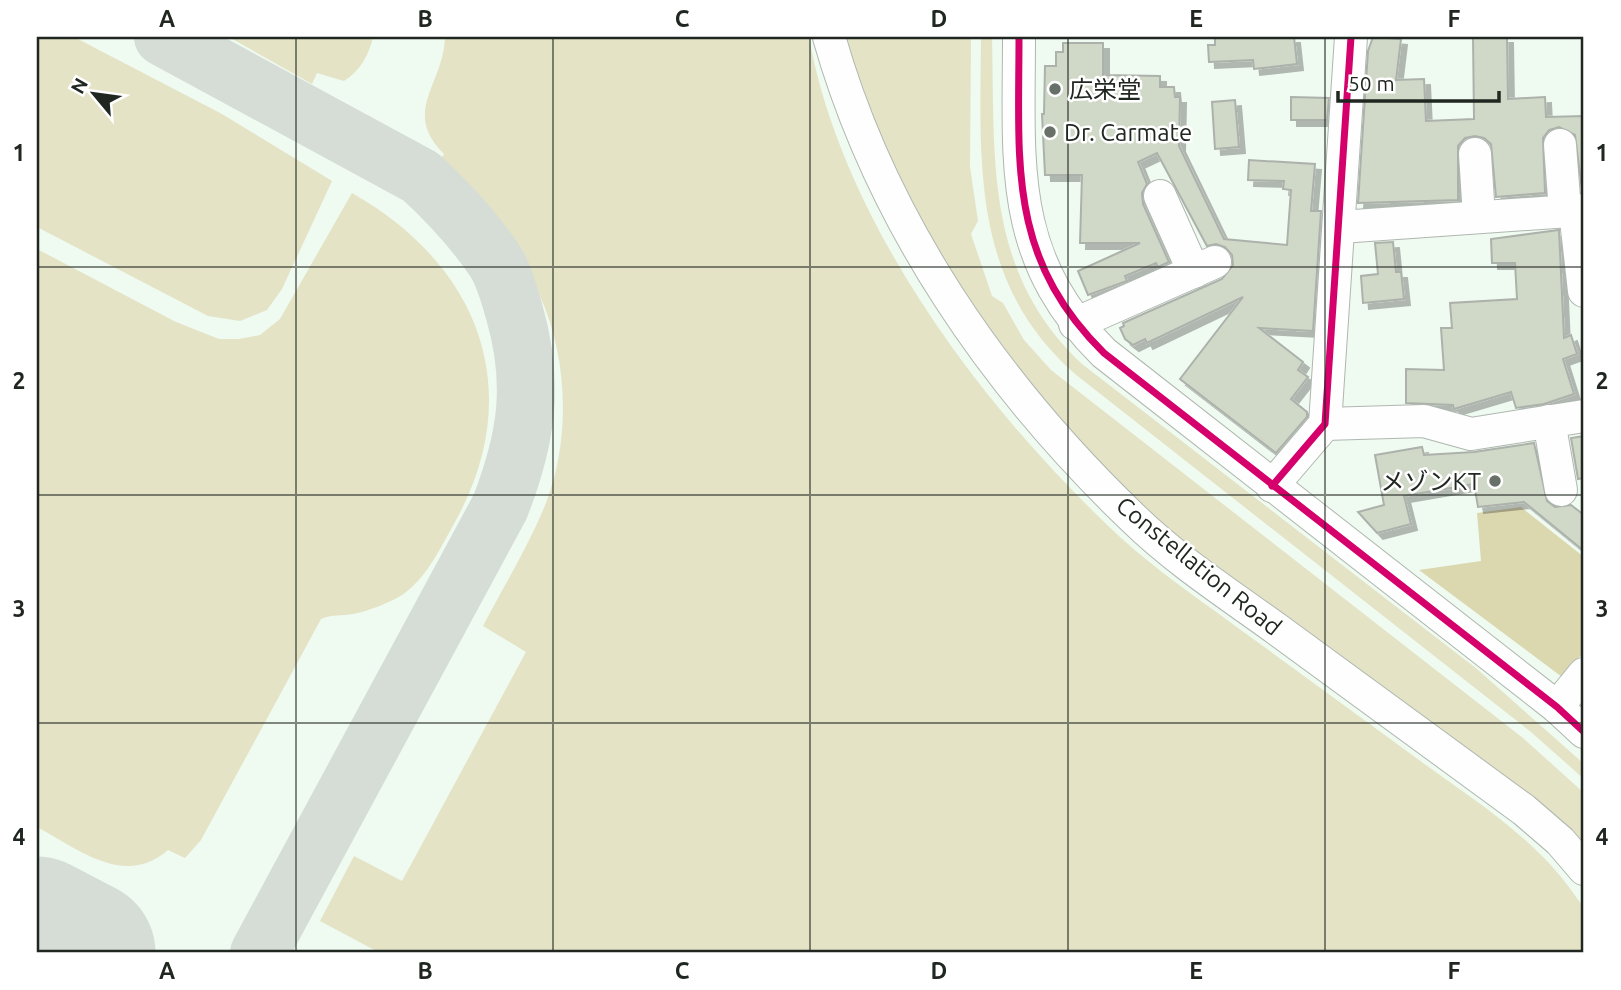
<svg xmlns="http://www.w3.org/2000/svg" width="1621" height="990" font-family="Ubuntu,'Noto Sans JP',sans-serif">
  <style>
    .green { fill: #e4e3c6 }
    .forest { fill: #dbd8b0 }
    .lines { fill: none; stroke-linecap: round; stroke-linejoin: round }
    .taxiway { stroke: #d6dcd6; stroke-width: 58 }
    .runway { stroke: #d6dcd6; stroke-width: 145 }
    .building { fill: #d0d8c8; stroke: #acb2ab; stroke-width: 2; filter: url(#shadow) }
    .minor-casing { stroke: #afb7b0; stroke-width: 34 }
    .minor { stroke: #fdfefd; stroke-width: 32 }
    .cycleway-casing { stroke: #fff; stroke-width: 11 }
    .cycleway { stroke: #d6006c; stroke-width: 7 }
    .grid { fill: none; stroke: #202721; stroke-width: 2; stroke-opacity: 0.55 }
    .poi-dot { fill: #687169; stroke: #fff; stroke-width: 2.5 }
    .labels { text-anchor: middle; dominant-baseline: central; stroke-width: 5; stroke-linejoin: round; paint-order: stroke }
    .poi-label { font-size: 24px; fill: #202721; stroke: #fff; text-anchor: start }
    .street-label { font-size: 24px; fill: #202721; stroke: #fff }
    .neatline { fill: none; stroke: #202721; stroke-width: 2.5 }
    .grid-label { font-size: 23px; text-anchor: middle; font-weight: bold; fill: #202721 }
  </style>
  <defs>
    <filter id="shadow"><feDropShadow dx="6" dy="6" stdDeviation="0" flood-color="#0004"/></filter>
  </defs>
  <rect width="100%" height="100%" fill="#effaf0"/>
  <g class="green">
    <polygon points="37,37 74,37 222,114 332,181 282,289 267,310 240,321 208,316 37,227"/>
    <path d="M 229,37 L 373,37 C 369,55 360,71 344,81 L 317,73 L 312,84 Z"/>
    <path d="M 445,37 L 809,37 C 842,222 984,411 1120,537 C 1156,570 1199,599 1238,628 C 1299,672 1359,716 1419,760 C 1474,800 1535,838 1574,894 C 1577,899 1583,905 1584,910 C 1588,922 1584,941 1584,953 L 380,953 L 320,921 L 354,856 L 402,881 L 526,652 L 483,626 C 504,586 529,545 546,503 C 571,439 568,356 539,294 C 517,244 475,204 436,166 L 444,154 C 401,112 444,84 445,37 Z"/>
    <polygon points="842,37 971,37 970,167 978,221 971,234 992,296 1003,303 1024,340 1051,370 1523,738 1584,793 1584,855 1146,513 1025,380 975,313 929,240 869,120"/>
    <path d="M 981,37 L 992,37 C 995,160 984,272 1082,364 L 1477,669 L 1584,764 L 1584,779 L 1531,732 L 1075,374 C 971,283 980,163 981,37 Z"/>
    <path d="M 352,193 C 479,265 528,390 455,522 C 441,547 427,578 402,595 C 389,603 368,611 353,614 C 341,616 332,614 321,619 L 201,840 L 185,858 L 168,850 C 125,888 78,849 37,827 L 37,249 L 176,322 L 219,339 L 239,339 L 260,335 L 280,319 Z"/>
  </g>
  <polygon class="forest" points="1521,507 1584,557 1584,652 1562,677 1419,570 1481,561 1477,513"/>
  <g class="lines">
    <path class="taxiway" d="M 163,37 L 421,177 C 448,202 474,230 495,261 C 504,275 509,294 514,311 C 535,383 527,438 500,507 L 259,953"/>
    <polyline class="runway" points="37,929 83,953"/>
  </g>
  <g class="building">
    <polygon points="1294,37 1297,64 1254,69 1253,60 1209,62 1208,45 1215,45 1215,38"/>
    <polygon points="1373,37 1401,39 1396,80 1424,79 1426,121 1474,119 1473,37 1507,37 1508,99 1545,97 1546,117 1584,116 1584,189 1582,190 1575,135 1559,127 1549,130 1543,138 1545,193 1496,197 1491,144 1484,138 1475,136 1465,138 1458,146 1458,200 1358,203 1368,51"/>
    <polygon points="1063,43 1103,43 1103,75 1160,76 1160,87 1174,87 1175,97 1180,97 1179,146 1224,239 1287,245 1291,190 1283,189 1284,181 1248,180 1249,160 1315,164 1311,211 1321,211 1313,331 1259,328 1303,362 1298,370 1308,377 1291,399 1307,412 1307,417 1276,453 1180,379 1243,297 1147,343 1145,339 1133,345 1125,339 1120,328 1124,326 1123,323 1222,279 1233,265 1232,255 1225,247 1216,244 1207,246 1157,153 1138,162 1147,184 1142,193 1143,204 1169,262 1158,267 1156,263 1125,276 1127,281 1088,295 1078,271 1140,243 1080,243 1082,175 1045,175 1042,114 1044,114 1045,66 1056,66 1056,52 1063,52"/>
    <polygon points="1291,97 1329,98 1327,120 1291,120"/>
    <polygon points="1235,100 1239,147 1215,149 1212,102"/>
    <polygon points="1559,230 1564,338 1571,335 1577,354 1563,359 1574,394 1544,404 1516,408 1511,392 1454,409 1453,405 1406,403 1406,369 1444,370 1441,328 1452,328 1450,303 1517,299 1515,263 1492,263 1491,239"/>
    <polygon points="1393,242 1396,272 1401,272 1404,299 1363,303 1361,276 1378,274 1375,243"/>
    <polygon points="1584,436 1584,478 1578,479 1571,438"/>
    <polygon points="1534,443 1547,501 1555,507 1571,505 1584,515 1584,551 1524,502 1478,507 1474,484 1404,496 1411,524 1377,533 1358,512 1384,505 1375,455 1422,447 1424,455 1474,452"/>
  </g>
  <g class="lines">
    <g class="minor-casing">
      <g id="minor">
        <path d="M 829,37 C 882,223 995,386 1134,519 C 1177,561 1230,595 1278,630 C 1360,690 1442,750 1524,810 L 1560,841 L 1584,869"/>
        <path d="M 1019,37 C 1019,163 1007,257 1104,353 L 1557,707 L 1584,732"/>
        <polyline points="1560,145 1565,211"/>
        <polyline points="1475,154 1479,217"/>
        <polyline points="1160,196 1194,272"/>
        <polyline points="1575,211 1584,291"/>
        <polyline points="1340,227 1584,210"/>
        <polyline points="1075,324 1215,262"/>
        <polyline points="1549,421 1561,490"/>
        <polyline points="1325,424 1424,421 1471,434 1584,416"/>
        <polyline points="1272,486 1325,424 1351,37"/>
        <polyline points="1557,707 1584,674"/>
      </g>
    </g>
    <use href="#minor" class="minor"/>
    <g class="cycleway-casing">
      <g id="cycleway">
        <path d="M 1019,37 C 1019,163 1007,257 1104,353 L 1557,707 L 1584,732"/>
        <polyline points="1272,486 1325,424 1351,37"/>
      </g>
    </g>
    <use href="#cycleway" class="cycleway"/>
  </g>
  <path class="grid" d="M 296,37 L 296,953M 553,37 L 553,953M 810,37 L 810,953M 1068,37 L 1068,953M 1325,37 L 1325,953M 37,267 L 1584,267M 37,495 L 1584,495M 37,723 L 1584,723"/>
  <g class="poi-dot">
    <circle cx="1055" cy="89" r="7"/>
    <circle cx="1050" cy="132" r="7"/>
    <circle cx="1495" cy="481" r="7"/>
  </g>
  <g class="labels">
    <g class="poi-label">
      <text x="1069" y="89">広栄堂</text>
      <text x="1064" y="132">Dr. Carmate</text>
      <text x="1481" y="481" text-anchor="end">メゾンKT</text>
    </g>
    <g class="street-label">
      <text transform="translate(1199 566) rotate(39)">Constellation Road</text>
    </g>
  </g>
  <rect width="1621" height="990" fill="none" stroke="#ffffff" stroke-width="77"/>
  <g transform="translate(94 94) rotate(299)" stroke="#ffffff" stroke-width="5" paint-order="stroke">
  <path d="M0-5L12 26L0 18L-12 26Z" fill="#202721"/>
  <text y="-10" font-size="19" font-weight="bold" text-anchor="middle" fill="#202721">N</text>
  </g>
  <path d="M1338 91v10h161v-10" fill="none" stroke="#202721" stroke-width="3.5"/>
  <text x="1348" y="91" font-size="21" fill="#202721" stroke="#ffffff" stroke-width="5" paint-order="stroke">50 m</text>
  <rect x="38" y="38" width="1544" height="913" class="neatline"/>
  <g class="grid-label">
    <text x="167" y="27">A</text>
    <text x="425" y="27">B</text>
    <text x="682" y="27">C</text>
    <text x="939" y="27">D</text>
    <text x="1196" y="27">E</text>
    <text x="1454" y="27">F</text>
    <text x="19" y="161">1</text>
    <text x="1602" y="161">1</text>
    <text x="19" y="389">2</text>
    <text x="1602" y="389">2</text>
    <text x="19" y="617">3</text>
    <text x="1602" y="617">3</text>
    <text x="19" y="845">4</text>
    <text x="1602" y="845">4</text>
    <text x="167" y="979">A</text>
    <text x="425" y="979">B</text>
    <text x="682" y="979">C</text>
    <text x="939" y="979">D</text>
    <text x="1196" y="979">E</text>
    <text x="1454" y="979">F</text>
  </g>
</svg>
